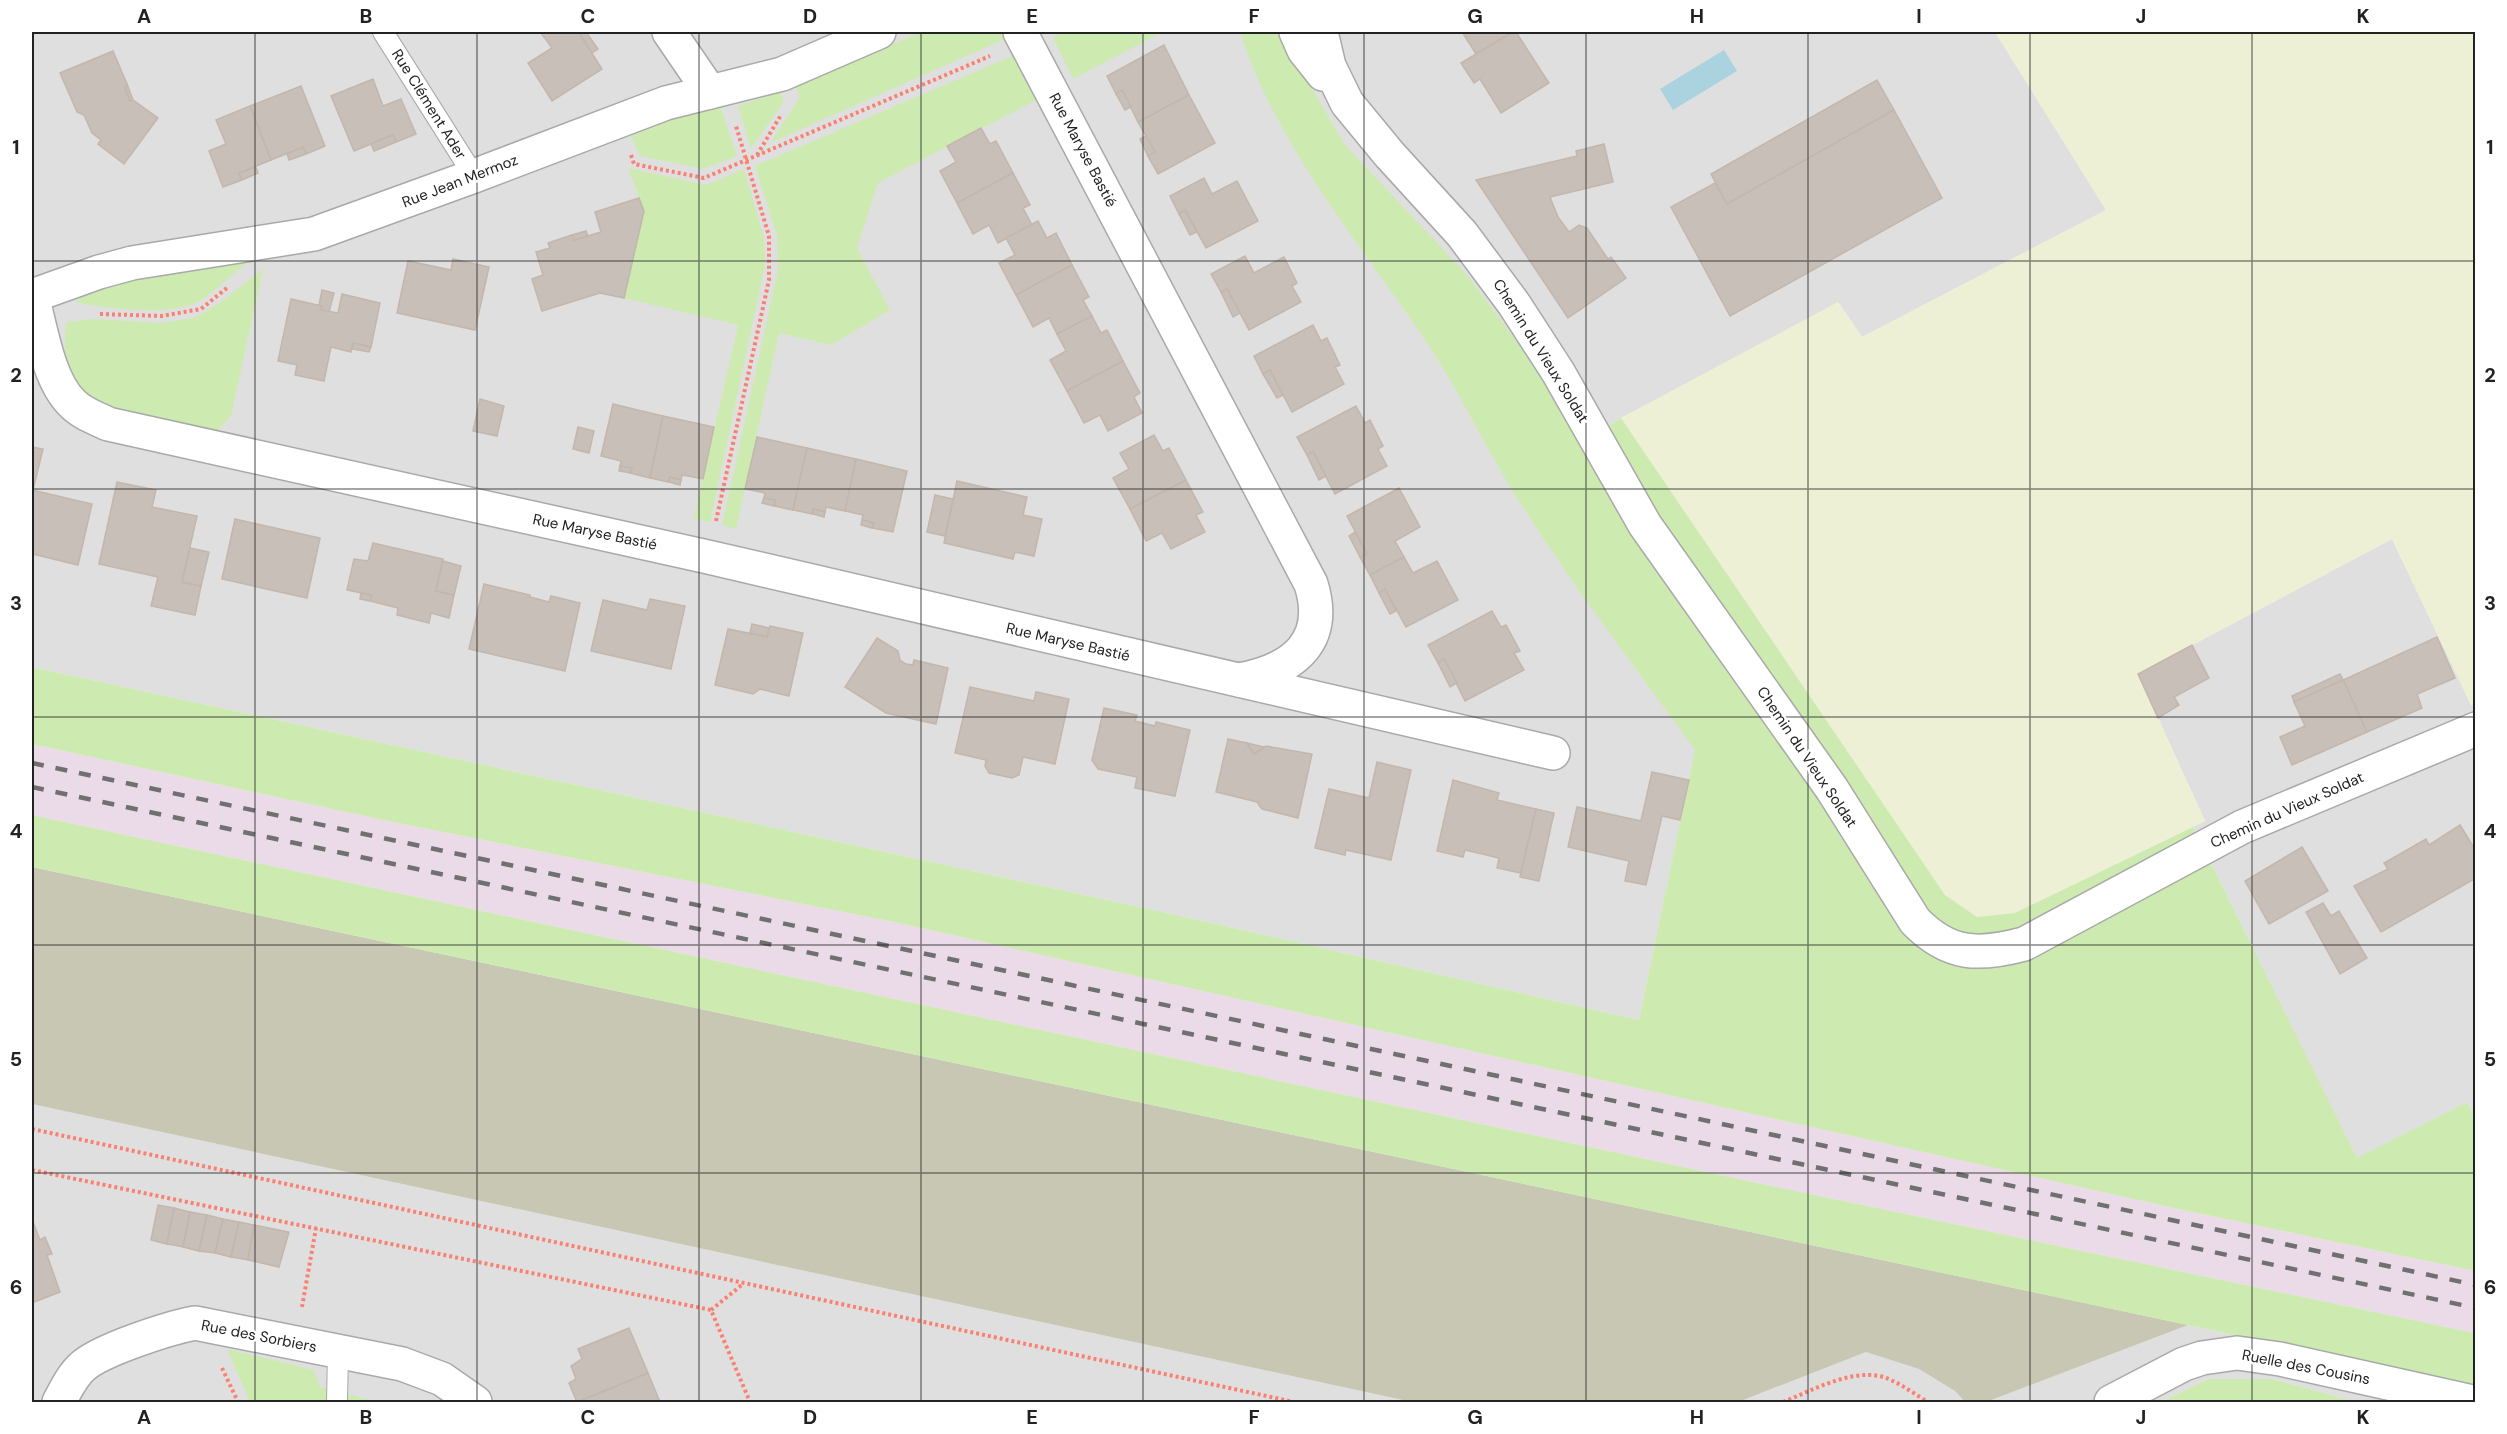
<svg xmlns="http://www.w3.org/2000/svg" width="2507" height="1434" font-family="'DM Sans',sans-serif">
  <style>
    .residential { fill: #e0dfdf }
    .industrial { fill: #ebdbe8 }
    .construction { fill: #c7c7b4 }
    .farmland { fill: #eef0d5 }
    .grass { fill: #cdebb0 }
    .water { fill: #aad3df }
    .building { fill: #c7bfb8; stroke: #c4b6ab; stroke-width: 1.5 }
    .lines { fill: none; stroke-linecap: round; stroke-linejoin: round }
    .lane-casing { stroke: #a9a9a9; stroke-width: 22 }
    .street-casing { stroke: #a9a9a9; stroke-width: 36 }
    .path { stroke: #fa8072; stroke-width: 4; stroke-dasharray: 3 3; stroke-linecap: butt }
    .lane { stroke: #fff; stroke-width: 20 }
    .street { stroke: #fff; stroke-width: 33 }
    .rail { stroke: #707070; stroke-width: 4.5; stroke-dasharray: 12 12; stroke-linecap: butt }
    .grid { fill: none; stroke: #222; stroke-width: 1.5; stroke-opacity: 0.55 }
    .labels { text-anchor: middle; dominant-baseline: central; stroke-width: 5; stroke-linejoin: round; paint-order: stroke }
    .street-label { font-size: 15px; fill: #222; stroke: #fff }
    .neatline { fill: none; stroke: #222; stroke-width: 2 }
    .grid-label { font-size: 20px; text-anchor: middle; font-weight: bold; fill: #222 }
  </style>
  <rect width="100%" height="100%" fill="#f2efe9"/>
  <g class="residential">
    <polygon points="32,32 1995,32 2106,210 1862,337 1839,303 1621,418 1581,444 1746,701 1695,751 1639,1020 1172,914 32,667"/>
    <polygon points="2392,539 2471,705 2475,703 2475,1118 2467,1102 2357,1159 2193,827 2205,821 2138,674"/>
    <polygon points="32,1104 1412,1402 32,1402"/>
    <polygon points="2188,1325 2476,1386 2475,1402 2357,1402 2272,1379 2208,1379 2161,1402 1986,1402"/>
    <polygon points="1866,1352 1919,1369 1955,1391 1965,1402 1738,1402"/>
  </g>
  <polygon class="industrial" points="32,744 383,820 894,922 2178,1209 2475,1271 2475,1333 1791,1190 32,815"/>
  <polygon class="construction" points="32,867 2188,1325 1986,1402 1965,1402 1955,1391 1919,1369 1866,1352 1738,1402 1412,1402 32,1104"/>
  <polygon class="farmland" points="1995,32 2475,32 2475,703 2471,705 2392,539 2138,674 2205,821 2015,913 1977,917 1945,895 1621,418 1838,302 1862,337 2106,210"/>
  <g class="grass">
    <polygon points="921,32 1004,32 1007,38 770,143 800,97 796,87"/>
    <polygon points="1066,32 1163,32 1073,79 1053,37"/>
    <path d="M 1240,32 L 1285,32 L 1299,66 L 1345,145 L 1467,275 L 1526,354 L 1571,422 L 1582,443 L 1621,418 L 1945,895 L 1977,917 L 2015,913 L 2193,827 L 2357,1158 L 2467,1102 L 2475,1118 L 2475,1271 L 2178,1209 L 894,922 L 383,820 L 32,744 L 32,667 L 1172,914 L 1639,1020 L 1695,750 C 1635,667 1572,585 1517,498 C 1487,450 1462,397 1431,349 C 1364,248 1277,148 1240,32 Z"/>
    <polygon points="1017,54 1040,98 878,183 857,248 890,310 831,345 779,333 736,529 722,525 778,270 777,236 755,166"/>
    <polygon points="780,92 784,101 751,149 738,106"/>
    <polygon points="721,108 737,156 703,169 640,156 631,136 674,117"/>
    <polygon points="628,168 706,185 744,169 764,238 765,266 710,522 694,518 738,325 624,298 644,211"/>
    <path d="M 248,262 C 232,274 218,289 201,300 C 176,317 105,309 75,302 L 91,290 L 140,277 Z"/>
    <path d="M 263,269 L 231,416 L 217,431 C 181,433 96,413 76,381 C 65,363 63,343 66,322 L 94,319 L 160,323 L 194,318 L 218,304 Z"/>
    <polygon points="32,815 1791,1190 2475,1333 2475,1386 32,867"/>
    <polygon points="227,1349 314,1370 320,1387 379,1402 250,1402"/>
    <polygon points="2208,1379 2272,1379 2357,1402 2161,1402"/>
  </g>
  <polygon class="water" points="1724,50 1737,71 1673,110 1660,89"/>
  <g class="building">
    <polygon points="544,32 581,32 579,33 602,69 552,101 528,63 552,48 541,33"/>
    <polygon points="581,32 586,32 598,49 592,53 579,33"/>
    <polygon points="1462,32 1513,32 1476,54"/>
    <polygon points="1513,32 1516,32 1549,83 1501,113 1480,79 1474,83 1461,63"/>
    <polygon points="1164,45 1189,95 1138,122 1122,90 1116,94 1107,76"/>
    <polygon points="113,51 127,84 125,88 130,101 133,100 158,118 124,164 98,144 101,140 92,133 84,115 77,112 60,73"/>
    <polygon points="373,79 383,106 401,99 416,134 396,142 393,135 354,151 331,96"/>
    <polygon points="1877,80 1894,110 1727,204 1711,174"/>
    <polygon points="127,84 133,100 130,101 125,88"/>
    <polygon points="301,86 325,146 306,154 303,147 271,160 250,106"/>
    <polygon points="1122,90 1131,107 1125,110 1116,94"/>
    <polygon points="1189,95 1215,143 1158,174 1148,156 1155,152 1138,122"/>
    <polygon points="250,106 271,160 239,173 242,180 223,187 209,151 226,144 216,120"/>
    <polygon points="1894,110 1942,198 1730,316 1671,207 1715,183 1727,204"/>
    <polygon points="981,128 990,144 996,141 1013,173 957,203 940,171 956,162 947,146"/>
    <polygon points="393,135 396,142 374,151 371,144"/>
    <polygon points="1146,136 1155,152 1148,156 1140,139"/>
    <polygon points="1604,144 1613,182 1550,197 1558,217 1569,232 1579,225 1587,228 1608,259 1611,257 1626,278 1568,318 1476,180 1577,156 1576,151"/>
    <polygon points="303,147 306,154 289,160 287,154"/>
    <polygon points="256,167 258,173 242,180 239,173"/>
    <polygon points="1013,173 1030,205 1023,208 1032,225 998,243 989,225 973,234 957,203"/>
    <polygon points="1204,178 1212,194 1237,181 1258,221 1206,248 1185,210 1179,214 1170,196"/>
    <polygon points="639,198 644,211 624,298 600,293 542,311 532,279 543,275 536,252 550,248 548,243 572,235 574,240 601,232 595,212"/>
    <polygon points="1185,210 1197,232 1190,235 1179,214"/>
    <polygon points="1038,221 1047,238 1056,233 1072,265 1016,295 999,263 1015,255 1006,238"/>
    <polygon points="586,231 588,236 574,240 572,235"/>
    <polygon points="1245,256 1254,273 1284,257 1297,283 1292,286 1301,302 1249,330 1227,289 1221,292 1211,274"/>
    <polygon points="453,259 489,267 475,330 397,313 408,261 451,270"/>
    <polygon points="1072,265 1089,297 1083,300 1092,316 1057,334 1049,318 1033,327 1016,295"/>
    <polygon points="1227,289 1240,313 1233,317 1221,292"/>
    <polygon points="322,290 334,293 329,312 321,310 322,306 319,305"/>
    <polygon points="342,294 380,303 371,347 353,343 351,352 331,347 324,381 295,375 297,365 278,361 291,299 322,306 321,310 338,313"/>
    <polygon points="1092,316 1101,333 1107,330 1123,361 1067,391 1050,360 1066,351 1057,334"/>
    <polygon points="1313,325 1321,341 1327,338 1340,365 1335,367 1344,384 1292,412 1270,370 1263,374 1254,356"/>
    <polygon points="353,343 371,347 369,352 352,349"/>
    <polygon points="1123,361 1140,393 1134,397 1142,413 1108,431 1100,415 1084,423 1067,391"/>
    <polygon points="1270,370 1283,395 1277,398 1263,374"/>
    <polygon points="480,399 504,406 497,436 473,431"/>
    <polygon points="613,404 663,416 650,478 630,473 632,468 620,466 621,461 601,456"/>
    <polygon points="1356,406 1365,423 1370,420 1383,446 1378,449 1387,466 1335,494 1313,452 1307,455 1297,437"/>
    <polygon points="663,416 714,427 703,479 682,475 681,480 670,477 669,482 650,478"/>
    <polygon points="578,427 594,431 589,453 573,449"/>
    <polygon points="1154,435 1163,451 1169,448 1186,480 1130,509 1113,478 1129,469 1120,453"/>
    <polygon points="757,437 807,448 793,510 774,506 775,500 764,498 765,493 745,489"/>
    <polygon points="32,447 43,449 33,490 32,490"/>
    <polygon points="807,448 856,459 845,511 826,507 825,512 813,509 813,514 793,510"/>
    <polygon points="1313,452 1326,476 1319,480 1307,455"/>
    <polygon points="856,459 907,471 893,532 872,528 874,523 862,520 863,515 845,511"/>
    <polygon points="620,466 632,468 630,473 619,471"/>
    <polygon points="670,477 681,480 680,485 669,482"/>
    <polygon points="1186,480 1203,512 1196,515 1205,532 1171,549 1162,533 1146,541 1130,509"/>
    <polygon points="957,481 1027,497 1023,515 1042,519 1034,556 1015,552 1013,559 944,543"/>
    <polygon points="117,482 156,490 152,507 197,516 182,582 201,586 195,615 151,606 158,577 99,564"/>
    <polygon points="1399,488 1420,527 1395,541 1404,557 1370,575 1360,557 1367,554 1347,516"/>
    <polygon points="32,490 92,504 78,565 32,554"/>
    <polygon points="935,495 953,499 945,536 927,532"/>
    <polygon points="764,498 775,500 774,506 762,503"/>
    <polygon points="813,509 825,512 824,517 813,514"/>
    <polygon points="235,519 320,538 307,598 222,579"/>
    <polygon points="862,520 874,523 872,528 861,525"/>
    <polygon points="1355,532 1367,554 1360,557 1349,536"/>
    <polygon points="373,543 443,559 436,591 454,595 449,618 431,613 429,623 397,615 398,608 370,601 371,595 347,590 354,559 368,561"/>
    <polygon points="190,548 209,552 201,586 182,582"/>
    <polygon points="1404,557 1413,573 1437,561 1458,600 1406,627 1385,589 1379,593 1370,575"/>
    <polygon points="443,561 461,566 454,595 436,591"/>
    <polygon points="484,584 530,595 530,597 549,602 551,596 580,603 565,671 469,649"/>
    <polygon points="1385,589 1396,611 1390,614 1379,593"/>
    <polygon points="361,593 371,595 370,601 360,599"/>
    <polygon points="650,599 685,606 671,669 591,651 603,600 647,610"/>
    <polygon points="1492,611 1501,627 1506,625 1520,651 1514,653 1524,670 1465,701 1444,659 1438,663 1428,645"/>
    <polygon points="752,624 769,628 767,637 750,633"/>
    <polygon points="770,626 803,633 789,696 760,689 753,694 715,685 728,629 767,637"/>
    <polygon points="2437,637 2455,678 2417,694 2422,708 2367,732 2343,680"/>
    <polygon points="877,638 898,651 900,660 906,664 913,665 914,660 948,668 936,724 886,713 845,687"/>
    <polygon points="2192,645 2209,678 2174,697 2179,705 2158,718 2138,674"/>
    <polygon points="1444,659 1457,683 1450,687 1438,663"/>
    <polygon points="2340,674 2343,680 2294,702 2292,696"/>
    <polygon points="2343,680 2367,732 2292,765 2280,737 2305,726 2294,702"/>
    <polygon points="970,687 1034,701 1036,692 1069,699 1055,764 1023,757 1019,775 1012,778 989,773 985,766 986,760 955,753"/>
    <polygon points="1104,708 1137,715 1135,721 1155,726 1156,722 1190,730 1175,796 1135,788 1137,777 1098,769 1092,760"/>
    <polygon points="1228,739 1247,743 1254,754 1266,746 1312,754 1298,818 1262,809 1257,802 1216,792"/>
    <polygon points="1247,743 1264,747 1254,754"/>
    <polygon points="1377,762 1411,770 1391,860 1346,850 1345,855 1315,848 1329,789 1369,798"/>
    <polygon points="1652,772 1689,780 1680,820 1662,816 1646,885 1625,881 1629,861 1568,847 1577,807 1641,821"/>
    <polygon points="1453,780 1499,793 1497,800 1536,809 1521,873 1497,868 1499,858 1465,850 1463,857 1437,851"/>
    <polygon points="1536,809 1554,813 1539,881 1520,877"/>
    <polygon points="2460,825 2476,851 2476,878 2381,932 2354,886 2388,869 2384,863 2426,839 2429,845"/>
    <polygon points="2302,847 2328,891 2269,924 2245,881"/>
    <polygon points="2323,903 2331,916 2339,911 2367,958 2340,974 2306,912"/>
    <polygon points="158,1205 174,1208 167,1244 151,1240"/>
    <polygon points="174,1208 190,1212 183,1247 167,1244"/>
    <polygon points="190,1212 207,1215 199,1251 183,1247"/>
    <polygon points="207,1215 223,1219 215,1253 199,1251"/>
    <polygon points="32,1219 40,1240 45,1237 52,1254 47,1255 60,1292 32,1303"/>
    <polygon points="223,1219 239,1222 231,1257 215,1253"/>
    <polygon points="239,1222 254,1225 248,1260 231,1257"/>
    <polygon points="254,1225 289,1232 279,1267 248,1260"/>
    <polygon points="629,1328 648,1373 577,1402 569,1383 576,1379 571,1366 582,1359 578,1349"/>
    <polygon points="648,1373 660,1402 578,1402"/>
  </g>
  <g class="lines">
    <g class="lane-casing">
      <g id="lane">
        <polyline points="383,32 474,176"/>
        <polyline points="337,1402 338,1351"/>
      </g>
    </g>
    <g class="street-casing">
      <g id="street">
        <polyline points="669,32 710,92"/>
        <path d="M 1020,32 L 1311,584 C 1329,642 1293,670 1239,680"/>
        <polyline points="1296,32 1304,50 1323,74"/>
        <path d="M 1321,32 L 1329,66 L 1347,103 L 1389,154 L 1462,234 L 1514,304 L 1558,372 L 1645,525 L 1832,789 L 1915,921 C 1949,956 1979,956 2024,944 L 2242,827 L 2476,729"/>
        <path d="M 32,296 C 41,328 48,380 72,403 C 81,413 96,418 108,424 L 708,557 L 1553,753"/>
        <polyline points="32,296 99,272 132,263 314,234 474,176 666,103 782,74 879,32"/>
        <path d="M 59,1402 C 65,1391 72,1376 82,1367 C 100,1350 169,1328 195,1323 L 402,1364 L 442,1379 L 475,1402"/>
        <polyline points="2111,1402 2184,1364 2202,1358 2237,1353 2280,1359 2473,1402"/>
      </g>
    </g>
    <g class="path">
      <polyline points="631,155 634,164 704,178 990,56"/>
      <polyline points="757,155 781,115"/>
      <polyline points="100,314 162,316 201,309 228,287"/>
      <polyline points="716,521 769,280 769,236 736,126"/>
      <polyline points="32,1129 1294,1402"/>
      <polyline points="32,1170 711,1310 750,1402"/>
      <polyline points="302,1307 316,1228"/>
      <polyline points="711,1310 743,1284"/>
      <polyline points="222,1368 238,1402"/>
      <path d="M 1783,1402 C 1814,1390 1858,1364 1891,1380 C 1904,1386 1916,1395 1928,1402"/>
    </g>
    <use href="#lane" class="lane"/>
    <use href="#street" class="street"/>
    <g class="rail">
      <polyline points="32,763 2476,1285"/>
      <polyline points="32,787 2476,1308"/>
    </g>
  </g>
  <path class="grid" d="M 255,32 L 255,1402M 477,32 L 477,1402M 699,32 L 699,1402M 921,32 L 921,1402M 1143,32 L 1143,1402M 1364,32 L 1364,1402M 1586,32 L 1586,1402M 1808,32 L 1808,1402M 2030,32 L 2030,1402M 2252,32 L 2252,1402M 32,261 L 2476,261M 32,489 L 2476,489M 32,717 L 2476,717M 32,945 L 2476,945M 32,1173 L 2476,1173"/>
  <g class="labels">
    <g class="street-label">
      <text transform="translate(429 104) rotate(58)">Rue Clément Ader</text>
      <text transform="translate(1083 150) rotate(62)">Rue Maryse Bastié</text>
      <text transform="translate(460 181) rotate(-21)">Rue Jean Mermoz</text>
      <text transform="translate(1541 351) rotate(58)">Chemin du Vieux Soldat</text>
      <text transform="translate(595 532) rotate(12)">Rue Maryse Bastié</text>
      <text transform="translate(1068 642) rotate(13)">Rue Maryse Bastié</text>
      <text transform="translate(1807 757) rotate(56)">Chemin du Vieux Soldat</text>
      <text transform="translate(2287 810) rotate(-24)">Chemin du Vieux Soldat</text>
      <text transform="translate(259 1336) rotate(11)">Rue des Sorbiers</text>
      <text transform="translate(2306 1367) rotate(11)">Ruelle des Cousins</text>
    </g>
  </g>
  <rect width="2507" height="1434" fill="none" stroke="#ffffff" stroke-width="66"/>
  <rect x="33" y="33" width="2441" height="1368" class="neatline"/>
  <g class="grid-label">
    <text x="144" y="23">A</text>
    <text x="366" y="23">B</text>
    <text x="588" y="23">C</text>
    <text x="810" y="23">D</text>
    <text x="1032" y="23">E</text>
    <text x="1254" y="23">F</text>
    <text x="1475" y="23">G</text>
    <text x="1697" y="23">H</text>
    <text x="1919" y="23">I</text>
    <text x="2141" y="23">J</text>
    <text x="2363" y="23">K</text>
    <text x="16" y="154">1</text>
    <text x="2490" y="154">1</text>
    <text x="16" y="382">2</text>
    <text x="2490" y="382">2</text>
    <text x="16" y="610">3</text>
    <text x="2490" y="610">3</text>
    <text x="16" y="838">4</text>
    <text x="2490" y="838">4</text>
    <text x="16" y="1066">5</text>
    <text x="2490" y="1066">5</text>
    <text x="16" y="1294">6</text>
    <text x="2490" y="1294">6</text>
    <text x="144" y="1424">A</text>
    <text x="366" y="1424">B</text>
    <text x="588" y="1424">C</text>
    <text x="810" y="1424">D</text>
    <text x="1032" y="1424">E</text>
    <text x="1254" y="1424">F</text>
    <text x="1475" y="1424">G</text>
    <text x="1697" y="1424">H</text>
    <text x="1919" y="1424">I</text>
    <text x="2141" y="1424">J</text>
    <text x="2363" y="1424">K</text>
  </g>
</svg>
